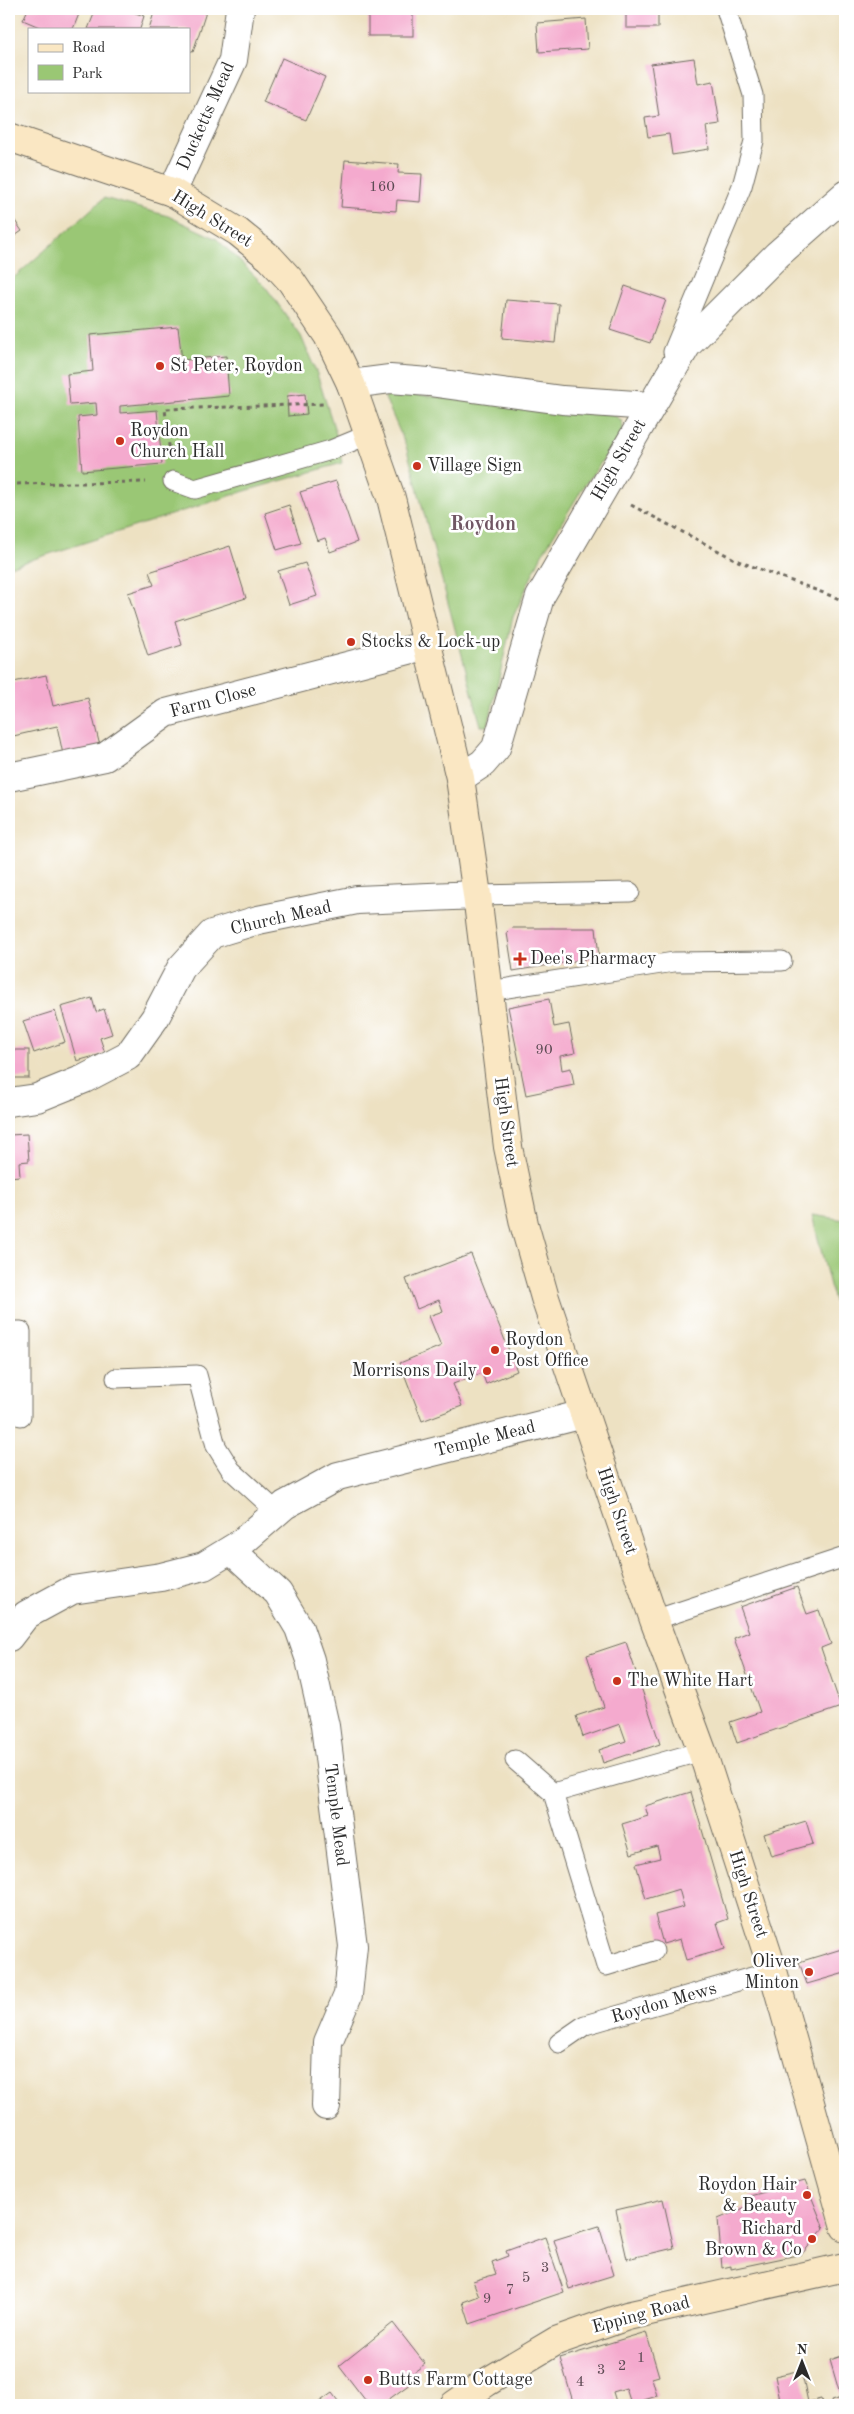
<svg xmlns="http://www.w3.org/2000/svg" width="854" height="2414" font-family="'Old Standard TT',serif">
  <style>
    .green { fill: #9ac774; stroke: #627950 }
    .building { fill: #f4aace }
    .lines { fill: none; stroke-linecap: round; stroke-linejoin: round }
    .service-casing { stroke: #6f6b60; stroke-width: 21 }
    .minor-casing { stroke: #6f6b60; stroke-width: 30 }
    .secondary-casing { stroke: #6f6b60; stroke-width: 30 }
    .path { stroke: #6f6b60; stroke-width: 3; stroke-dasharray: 4 4; stroke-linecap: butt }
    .service { stroke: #fff; stroke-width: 19 }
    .minor { stroke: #fff; stroke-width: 28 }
    .secondary { stroke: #fae7c3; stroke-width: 28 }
    .poi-dot { fill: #c8321e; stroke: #fff; stroke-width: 2 }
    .labels { text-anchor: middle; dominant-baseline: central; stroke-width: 5; stroke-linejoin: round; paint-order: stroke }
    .number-label { font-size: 15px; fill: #5d4b54 }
    .street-label { font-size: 18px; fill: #2b2b2b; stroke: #fff }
    .poi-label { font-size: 18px; fill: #2b2b2b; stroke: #fff; text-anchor: start }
    .quarter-label { font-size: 20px; font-weight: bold; fill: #715764; stroke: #fff }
  </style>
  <rect width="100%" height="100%" fill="#fff"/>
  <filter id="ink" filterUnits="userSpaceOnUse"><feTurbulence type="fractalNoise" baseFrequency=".02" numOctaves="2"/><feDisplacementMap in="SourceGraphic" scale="10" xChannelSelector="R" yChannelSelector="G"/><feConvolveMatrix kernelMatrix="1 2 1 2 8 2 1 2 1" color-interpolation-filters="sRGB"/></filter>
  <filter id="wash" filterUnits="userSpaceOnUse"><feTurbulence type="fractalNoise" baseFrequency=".0096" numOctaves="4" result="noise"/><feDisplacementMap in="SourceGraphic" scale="20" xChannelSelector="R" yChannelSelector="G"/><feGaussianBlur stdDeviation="1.12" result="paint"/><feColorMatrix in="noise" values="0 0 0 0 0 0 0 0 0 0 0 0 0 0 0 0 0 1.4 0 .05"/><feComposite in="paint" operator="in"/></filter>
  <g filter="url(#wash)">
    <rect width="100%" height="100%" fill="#ede1c2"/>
    <g class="green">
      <polygon points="104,198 168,216 217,239 265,286 301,336 317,374 336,434 342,463 245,491 9,567 9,282"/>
      <polygon points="389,392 612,414 621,420 624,431 584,486 541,556 513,617 488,726 481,726 406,446 385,398"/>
      <polygon points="812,1215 845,1220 845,1344"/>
    </g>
    <g id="blocks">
      <g class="building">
        <polygon points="28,9 81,9 73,29 44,29 23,20"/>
        <polygon points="96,9 124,9 144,16 140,29 88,29"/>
        <polygon points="155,9 207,9 193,52 189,50 189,29 149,29"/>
        <rect x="368" y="9" width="45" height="27"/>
        <rect x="626" y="9" width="32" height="19"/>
        <polygon points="586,19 588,49 539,52 537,23"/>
        <polygon points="282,58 325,77 306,120 263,102"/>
        <polygon points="694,58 698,84 713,81 720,124 706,126 709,149 672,155 669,134 648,137 645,118 659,116 651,64"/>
        <polygon points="345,160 399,164 398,173 422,174 420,202 397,200 396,211 341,207"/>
        <polygon points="9,212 22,231 9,240"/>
        <polygon points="625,286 666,300 650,343 610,330"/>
        <polygon points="506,300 559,304 555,343 502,338"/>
        <polygon points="178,327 182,360 226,356 229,396 120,406 120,413 157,410 162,464 82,471 78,417 97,415 96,403 70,405 67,374 93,371 90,335"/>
        <polygon points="305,394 307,414 288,416 287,396"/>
        <polygon points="336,481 357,542 330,552 325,538 317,541 300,492"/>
        <polygon points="289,505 301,543 277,550 265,513"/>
        <polygon points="230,546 246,598 175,621 182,645 148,656 128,593 154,585 149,572"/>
        <polygon points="305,563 317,596 289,605 278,571"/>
        <polygon points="46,675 53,706 88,698 101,750 64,759 57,726 9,737 9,683"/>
        <polygon points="512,928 596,928 599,957 513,971 507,933"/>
        <polygon points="92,998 96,1012 104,1009 112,1034 100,1038 105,1053 77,1061 61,1007"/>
        <polygon points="549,999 554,1027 569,1024 575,1053 560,1056 562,1070 571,1068 574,1085 526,1095 508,1007"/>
        <polygon points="55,1011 65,1042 34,1053 23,1021"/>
        <rect x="9" y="1050" width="20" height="28"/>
        <polygon points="27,1134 29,1161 19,1162 20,1176 9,1177 9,1135"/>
        <polygon points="471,1254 517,1371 486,1384 482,1373 453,1384 462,1406 422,1421 400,1363 441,1346 429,1316 443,1311 439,1300 417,1309 406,1279"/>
        <polygon points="797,1587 807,1614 819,1610 831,1644 821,1648 841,1707 737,1743 730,1722 760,1712 734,1638 749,1632 740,1607"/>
        <polygon points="626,1642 660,1744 603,1763 599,1750 626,1741 620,1724 583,1737 576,1716 604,1707 587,1655"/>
        <polygon points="691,1792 728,1919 717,1923 725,1949 686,1960 680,1939 663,1944 655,1915 684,1907 679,1889 646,1899 636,1864 660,1858 657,1846 631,1854 622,1824 648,1816 645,1806"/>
        <polygon points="806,1821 813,1844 771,1856 764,1834"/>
        <polygon points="845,1948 845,1973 807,1984 799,1962"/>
        <polygon points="805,2181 824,2228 802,2254 731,2269 731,2266 722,2268 718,2219 751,2205 750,2196"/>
        <polygon points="663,2199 674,2248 627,2259 616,2210"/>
        <polygon points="599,2226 614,2275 569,2289 554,2240"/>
        <polygon points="545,2237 564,2292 470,2324 463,2302 479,2296 473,2281 496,2274 492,2262 508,2256 506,2251"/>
        <polygon points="393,2323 425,2364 410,2375 414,2381 381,2405 369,2405 339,2366"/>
        <polygon points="646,2332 659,2376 652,2378 657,2396 631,2404 626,2388 613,2392 617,2405 574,2405 560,2358"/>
        <polygon points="845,2355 845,2405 832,2405 831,2401 841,2398 830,2360"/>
        <polygon points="801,2370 808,2402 821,2399 822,2405 781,2405 775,2376"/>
        <polygon points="332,2393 341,2405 315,2405"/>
      </g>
    </g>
  </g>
  <g filter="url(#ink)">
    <use href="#blocks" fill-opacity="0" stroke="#6f6b60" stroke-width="1"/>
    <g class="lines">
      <g class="service-casing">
        <g id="service">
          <polyline points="673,352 742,186 754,141 753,95 726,9"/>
          <polyline points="173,481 195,489 331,450 370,434"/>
          <polyline points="477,895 630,892"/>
          <polyline points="489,991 674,962 782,961"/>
          <polyline points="9,1331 21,1331 21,1416"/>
          <polyline points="116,1378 197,1375 216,1446 231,1470 277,1512"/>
          <polyline points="654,1620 845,1557"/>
          <polyline points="515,1760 553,1793 702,1751"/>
          <polyline points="553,1793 606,1966 654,1951"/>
          <polyline points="559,2043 585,2025 773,1971"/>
        </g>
      </g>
      <g class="minor-casing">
        <g id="minor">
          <polyline points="172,192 233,60 240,9"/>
          <polyline points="351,384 390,379 429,382 562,400 650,406"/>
          <polyline points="9,777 105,757 166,713 428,645"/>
          <polyline points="460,778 483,763 496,748 540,597 687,345 777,255 845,195"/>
          <polyline points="9,1102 37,1098 84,1079 128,1056 155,1018 181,968 212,934 258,920 357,900 477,895"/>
          <polyline points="231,1550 278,1593 299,1628 310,1660 325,1726 353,1946 348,1995 328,2042 326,2106"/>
          <polyline points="9,1637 26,1615 72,1590 161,1577 204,1566 240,1544 285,1505 338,1476 584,1414"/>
        </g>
      </g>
      <g class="secondary-casing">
        <g id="secondary">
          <polyline points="9,137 172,192 238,232 270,258 291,281 328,336 351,384 391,498 460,778 477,895 508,1147 524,1224 545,1298 654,1620 702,1751 773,1971 845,2227"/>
          <polyline points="454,2405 487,2382 556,2341 627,2316 845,2267"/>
        </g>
      </g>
      <g class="path">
        <polyline points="170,455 165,409 325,404"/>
        <polyline points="9,484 146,482"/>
        <polyline points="631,505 738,561 845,601"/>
      </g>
      <use href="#service" class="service"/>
      <use href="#minor" class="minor"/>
      <use href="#secondary" class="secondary"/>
    </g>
  </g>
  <g class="poi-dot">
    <circle cx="160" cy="366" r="5"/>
    <circle cx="120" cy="441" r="5"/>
    <circle cx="417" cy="466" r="5"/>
    <circle cx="351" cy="642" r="5"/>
    <path d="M517.5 951.5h5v5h5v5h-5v5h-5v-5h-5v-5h5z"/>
    <circle cx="495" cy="1350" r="5"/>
    <circle cx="487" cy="1371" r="5"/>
    <circle cx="617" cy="1681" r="5"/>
    <circle cx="809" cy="1972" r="5"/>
    <circle cx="807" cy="2195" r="5"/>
    <circle cx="812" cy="2239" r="5"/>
    <circle cx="368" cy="2380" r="5"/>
  </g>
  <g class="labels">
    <g class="number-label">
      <text x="382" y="187">160</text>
      <text x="544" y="1050">90</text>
      <text x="545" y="2268">3</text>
      <text x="526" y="2278">5</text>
      <text x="510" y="2290">7</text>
      <text x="487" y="2299">9</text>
      <text x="641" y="2358">1</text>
      <text x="622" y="2366">2</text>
      <text x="601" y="2370">3</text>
      <text x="580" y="2382">4</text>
    </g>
    <g class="street-label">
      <text transform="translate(206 116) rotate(-66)">Ducketts Mead</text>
      <text transform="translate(212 219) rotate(32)">High Street</text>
      <text transform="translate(619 460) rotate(-60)">High Street</text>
      <text transform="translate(213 701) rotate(-15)">Farm Close</text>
      <text transform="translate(281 918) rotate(-13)">Church Mead</text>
      <text transform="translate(506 1122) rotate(82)">High Street</text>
      <text transform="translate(485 1439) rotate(-14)">Temple Mead</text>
      <text transform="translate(617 1511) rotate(71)">High Street</text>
      <text transform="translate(336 1815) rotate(83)">Temple Mead</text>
      <text transform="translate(748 1894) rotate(72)">High Street</text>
      <text transform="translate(664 2003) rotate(-16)">Roydon Mews</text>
      <text transform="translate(641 2315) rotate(-15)">Epping Road</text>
    </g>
    <g class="poi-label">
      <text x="170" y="366">St Peter, Roydon</text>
      <text x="130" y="431">Roydon<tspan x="130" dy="21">Church Hall</tspan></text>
      <text x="427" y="466">Village Sign</text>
      <text x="361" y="642">Stocks &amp; Lock-up</text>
      <text x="530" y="959">Dee's Pharmacy</text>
      <text x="505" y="1340">Roydon<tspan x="505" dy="21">Post Office</tspan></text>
      <text x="477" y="1371" text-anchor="end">Morrisons Daily</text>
      <text x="627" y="1681">The White Hart</text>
      <text x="799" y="1962" text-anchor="end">Oliver<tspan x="799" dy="21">Minton</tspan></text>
      <text x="797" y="2185" text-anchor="end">Roydon Hair<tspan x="797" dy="21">&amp; Beauty</tspan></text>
      <text x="802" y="2229" text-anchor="end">Richard<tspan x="802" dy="21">Brown &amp; Co</tspan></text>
      <text x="378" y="2380">Butts Farm Cottage</text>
    </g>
    <g class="quarter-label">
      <text x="483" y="525">Roydon</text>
    </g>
  </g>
  <rect width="854" height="2414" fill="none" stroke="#fff" stroke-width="30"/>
  <rect x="28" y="28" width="162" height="65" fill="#ffffff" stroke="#aaaaaa"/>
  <rect x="38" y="44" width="25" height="8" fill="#fae7c3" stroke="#aaaaaa"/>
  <text x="72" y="52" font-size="15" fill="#2b2b2b">Road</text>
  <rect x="38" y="65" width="25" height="15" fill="#9ac774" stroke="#aaaaaa"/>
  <text x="72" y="78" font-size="15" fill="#2b2b2b">Park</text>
  <g transform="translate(802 2362)" stroke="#ffffff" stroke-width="4" paint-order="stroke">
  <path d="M0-4L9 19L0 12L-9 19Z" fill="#2b2b2b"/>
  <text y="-8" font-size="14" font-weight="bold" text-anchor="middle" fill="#2b2b2b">N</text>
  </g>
</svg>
